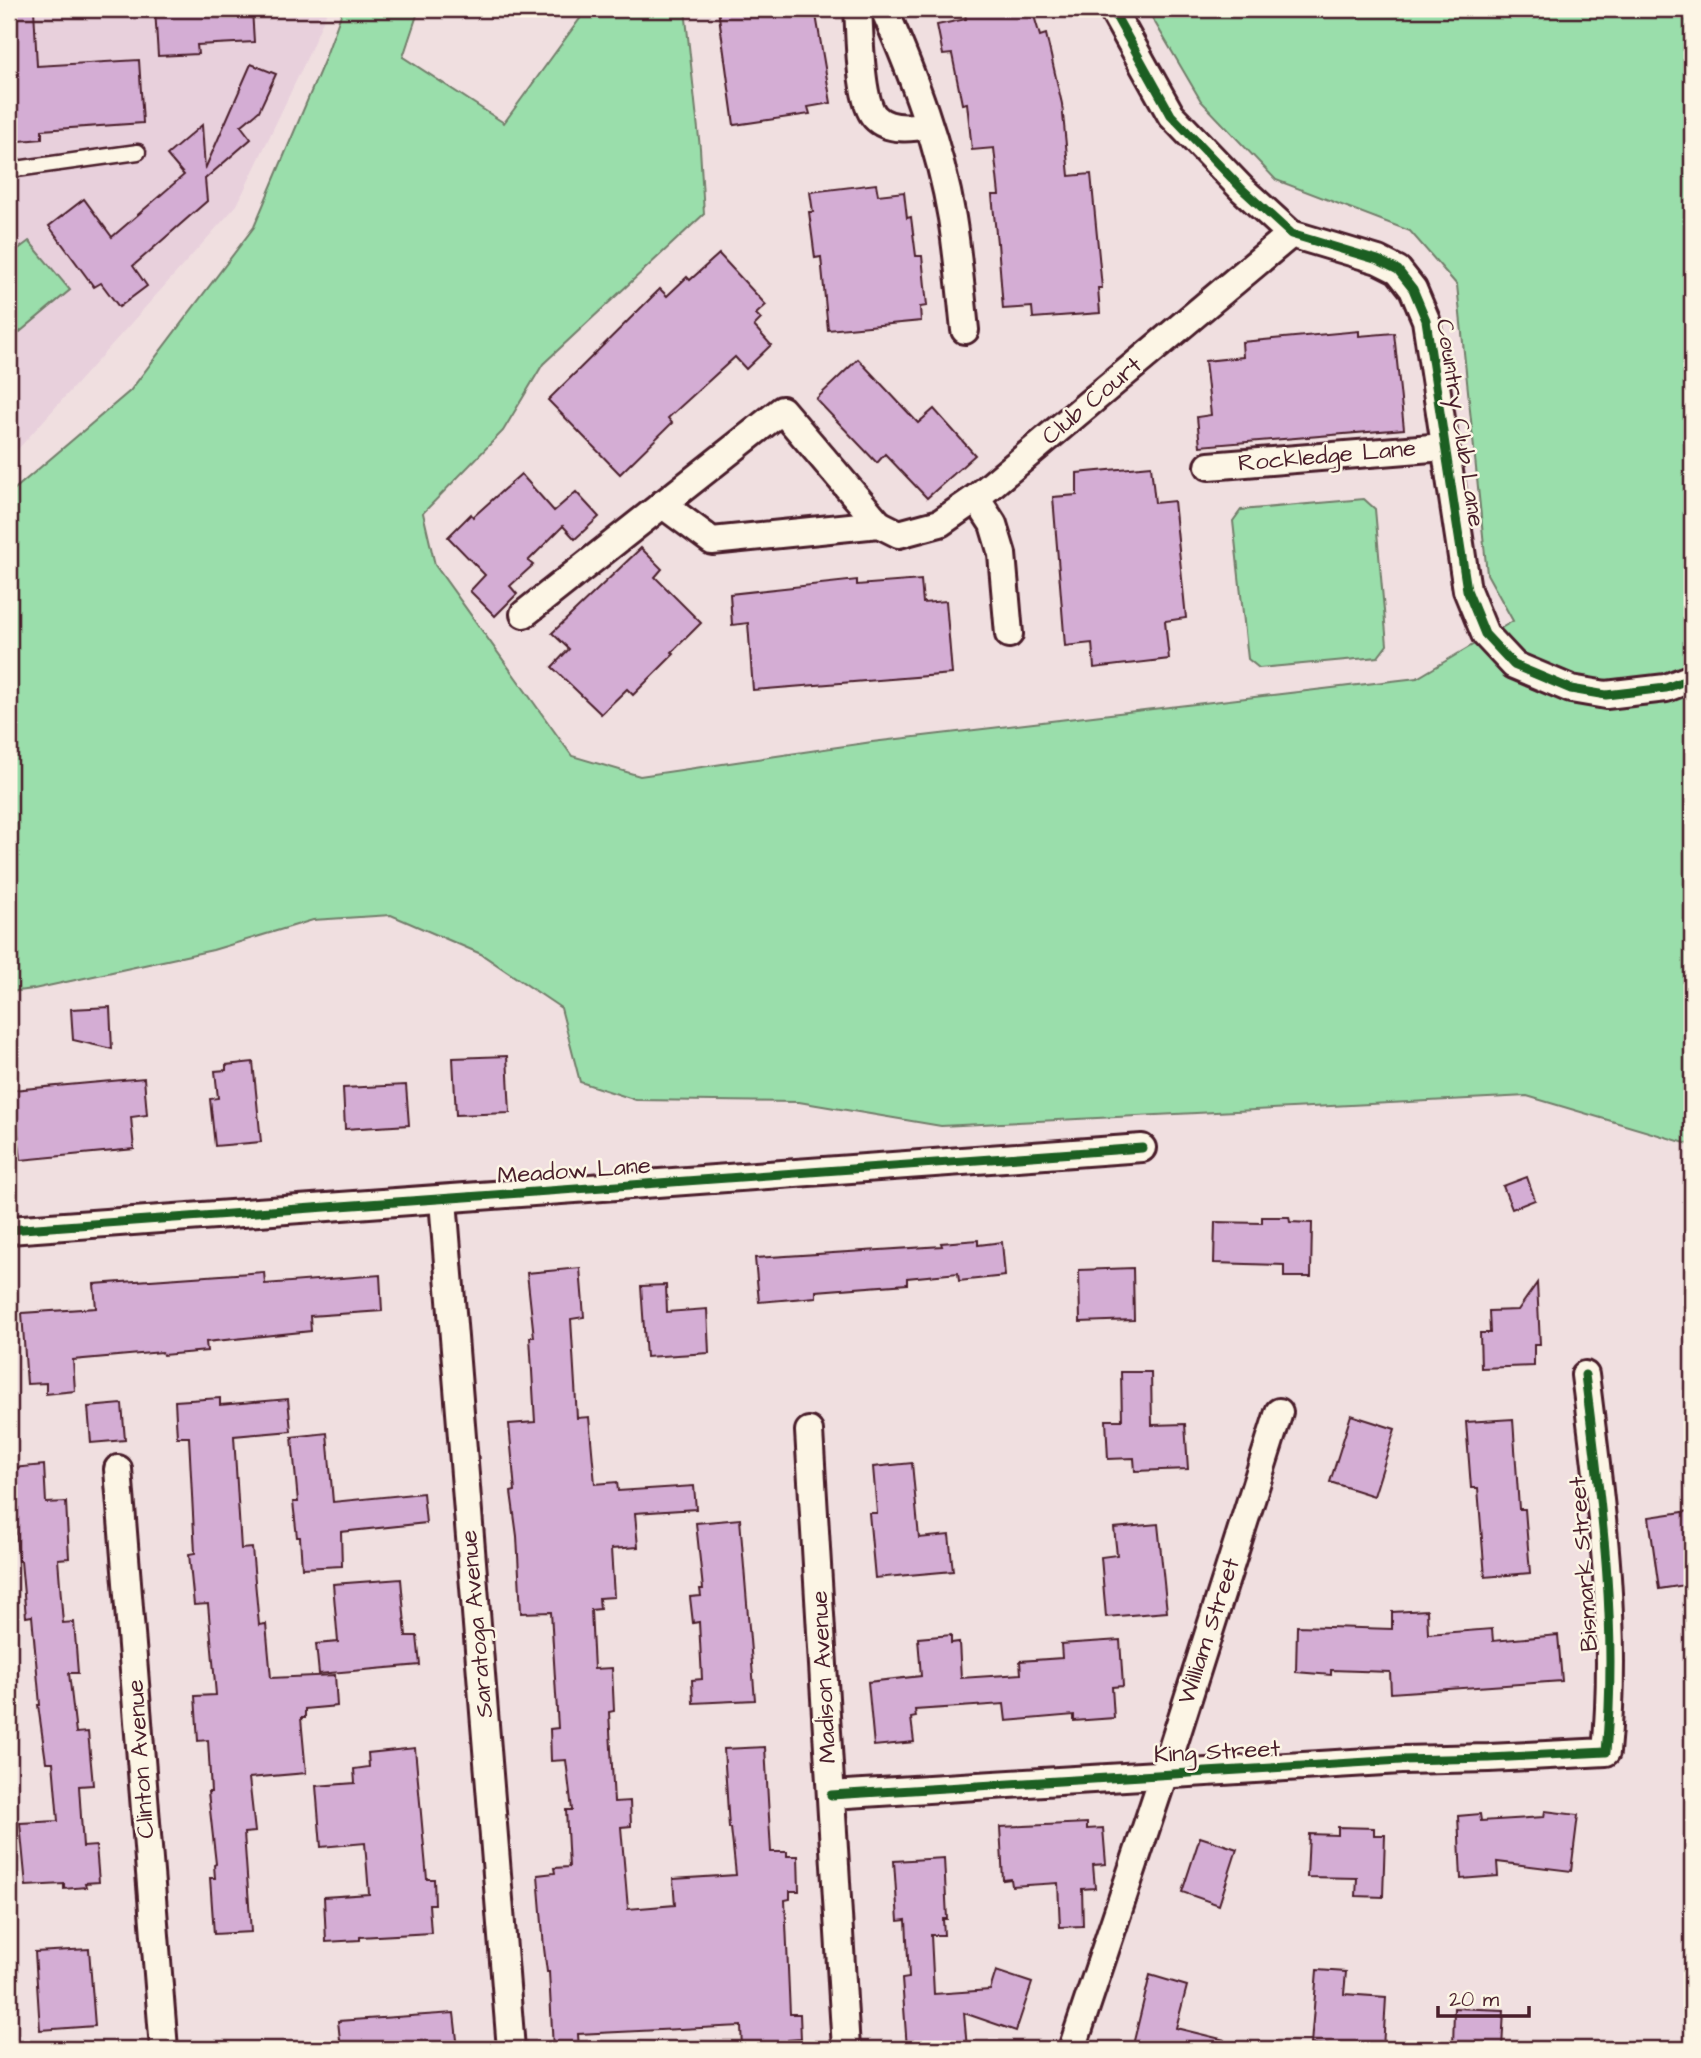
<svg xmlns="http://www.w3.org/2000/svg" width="1701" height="2058" font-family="'Architects Daughter',sans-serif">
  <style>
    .built { fill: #e8d0dc }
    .green { fill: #9adeab; stroke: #727e6b; stroke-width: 2 }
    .building { fill: #d4add4; stroke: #4a1f2b; stroke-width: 2 }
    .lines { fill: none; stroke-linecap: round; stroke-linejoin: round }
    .lane-casing { stroke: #4a1f2b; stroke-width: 19 }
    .street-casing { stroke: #4a1f2b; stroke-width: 32 }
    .lane { stroke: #fcf5e5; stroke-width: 14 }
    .street { stroke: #fcf5e5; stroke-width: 26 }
    .cycleway-casing { stroke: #fcf5e5; stroke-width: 13 }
    .cycleway { stroke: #1b5e20; stroke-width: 9 }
    .labels { text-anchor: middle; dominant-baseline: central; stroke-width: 5; stroke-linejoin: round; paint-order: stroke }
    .street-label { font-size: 24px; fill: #4a1f2b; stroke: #fcf5e5 }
  </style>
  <rect width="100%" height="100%" fill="#f0dfe0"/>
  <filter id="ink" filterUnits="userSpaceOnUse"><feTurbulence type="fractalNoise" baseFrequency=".0143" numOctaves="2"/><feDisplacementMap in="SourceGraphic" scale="14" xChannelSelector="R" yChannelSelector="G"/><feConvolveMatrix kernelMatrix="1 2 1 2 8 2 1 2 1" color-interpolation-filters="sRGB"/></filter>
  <g filter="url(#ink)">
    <polygon class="built" points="9,9 328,9 306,60 237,205 19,448 9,455"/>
    <g class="green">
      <polygon points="343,9 419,9 403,57 504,123 587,9 685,9 700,148 704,214 543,364 503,431 423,513 435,565 572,756 640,776 872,742 1417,678 1513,621 1487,574 1457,285 1410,231 1276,180 1201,101 1147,9 1692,9 1692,1145 1527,1096 941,1126 799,1102 636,1100 580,1082 561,1008 481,954 391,915 313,920 213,950 34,989 9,992 9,494 130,391 254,227 324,61"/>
      <polygon points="29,241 70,290 9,341 9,256"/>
      <polygon points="1364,499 1375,509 1387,645 1378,657 1259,668 1248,659 1233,521 1241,510"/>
    </g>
    <g class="building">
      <polygon points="9,9 34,9 37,66 139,60 143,123 42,130 42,139 9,142"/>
      <polygon points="155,9 252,9 254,42 197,45 198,54 158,56"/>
      <polygon points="718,9 815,9 831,103 808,107 810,114 734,125"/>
      <polygon points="964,9 1032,9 1040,36 1046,34 1062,104 1069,176 1091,174 1102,288 1098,288 1100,313 1033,318 1032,307 1003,309 998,243 997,243 992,195 999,195 994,148 972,150 967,103 962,104 952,54 943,55 937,25 966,19"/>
      <polygon points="251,64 276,74 259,111 241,126 251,139 205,179 207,201 133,266 147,286 119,307 101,283 94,287 49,226 84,199 112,237 184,175 167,155 202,125 205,169"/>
      <polygon points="876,184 878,195 904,192 907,218 911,217 916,256 922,256 927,306 920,307 921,321 828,330 821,257 815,258 809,212 813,212 810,192"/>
      <polygon points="719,254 766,305 756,314 761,319 754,326 771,345 746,369 735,357 668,418 672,423 620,474 548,400 660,289 667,296 687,277 690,280"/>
      <polygon points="1359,331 1359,336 1394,333 1404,429 1200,446 1197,417 1211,415 1205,361 1243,357 1242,342"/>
      <polygon points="858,359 918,423 934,409 975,455 927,498 885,454 877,463 816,399"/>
      <polygon points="1151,466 1155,503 1174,501 1186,618 1165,621 1169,659 1094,668 1092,643 1065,646 1053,497 1077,495 1077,473"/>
      <polygon points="521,474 554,511 576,492 599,517 575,539 563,526 528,561 533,565 510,586 517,594 495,616 470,591 485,575 448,537 471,514 473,517"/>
      <polygon points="641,548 662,569 655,577 701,623 672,652 674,654 633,695 627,689 601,714 552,667 569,649 552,633"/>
      <polygon points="857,580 857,585 921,580 923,603 946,601 952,674 753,690 748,623 732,625 730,594"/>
      <polygon points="110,1007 112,1049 73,1040 71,1009"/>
      <polygon points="507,1056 510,1113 456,1115 453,1058"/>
      <polygon points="253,1062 261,1142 215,1146 210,1099 218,1098 215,1071 226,1070 226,1065"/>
      <polygon points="144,1078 147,1115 131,1117 134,1149 21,1160 13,1090"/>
      <polygon points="406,1085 409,1125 345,1129 343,1088"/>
      <polygon points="1527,1177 1535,1200 1512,1209 1503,1186"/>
      <polygon points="1262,1217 1289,1217 1290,1222 1312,1223 1311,1277 1284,1277 1284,1265 1214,1263 1215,1222 1262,1223"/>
      <polygon points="978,1240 978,1245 1002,1242 1005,1276 959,1281 958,1273 907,1278 907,1284 816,1291 816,1297 759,1302 755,1258 942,1246 941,1243"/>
      <polygon points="580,1268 584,1317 571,1319 577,1418 589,1417 595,1484 617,1482 618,1491 694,1486 696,1509 635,1513 638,1547 611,1549 614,1597 599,1598 600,1609 591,1610 594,1669 612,1668 614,1711 609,1712 614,1802 630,1801 631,1826 621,1827 628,1909 675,1905 673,1879 736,1875 731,1828 729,1828 724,1749 765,1747 771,1852 787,1852 787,1856 798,1856 799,1891 790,1891 790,1899 785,1900 790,2014 800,2014 801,2039 788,2040 788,2049 742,2049 741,2026 578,2034 579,2049 553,2049 549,1972 547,1972 544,1948 538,1875 555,1873 554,1868 569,1867 566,1810 572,1810 566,1760 551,1761 550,1729 558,1728 551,1612 521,1613 517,1536 511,1492 515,1491 509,1424 535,1422 530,1337 534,1337 527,1273"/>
      <polygon points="1133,1268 1134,1320 1080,1322 1079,1270"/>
      <polygon points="264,1272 265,1284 380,1275 382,1311 310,1316 311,1331 206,1342 207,1351 163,1355 162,1352 73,1360 75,1391 46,1394 46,1383 27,1384 22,1313 96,1308 94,1284"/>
      <polygon points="1537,1283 1540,1344 1534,1344 1534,1366 1481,1368 1480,1333 1490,1333 1489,1311 1518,1310"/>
      <polygon points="666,1285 667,1312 707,1309 709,1353 646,1357 641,1286"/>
      <polygon points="1121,1372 1151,1372 1152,1425 1185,1424 1188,1469 1135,1471 1134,1458 1108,1459 1106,1420 1122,1420"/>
      <polygon points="220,1398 220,1405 288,1399 291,1431 234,1436 241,1549 252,1548 259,1625 266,1624 271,1678 335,1675 337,1706 305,1709 305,1718 301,1718 306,1773 249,1778 255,1832 244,1833 251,1932 214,1934 210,1878 215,1878 214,1865 216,1864 208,1792 211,1792 208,1740 198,1741 195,1696 216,1695 208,1604 194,1605 189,1554 195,1553 189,1437 177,1437 175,1401"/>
      <polygon points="122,1404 125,1440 91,1443 88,1407"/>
      <polygon points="1351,1415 1395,1429 1374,1496 1330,1482"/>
      <polygon points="1513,1419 1519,1509 1525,1509 1530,1573 1485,1577 1478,1488 1471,1488 1466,1422"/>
      <polygon points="327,1433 333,1502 423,1493 426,1523 341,1532 342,1566 302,1568 300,1537 297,1537 293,1502 298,1502 292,1437"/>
      <polygon points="912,1463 919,1538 949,1535 953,1571 875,1578 869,1513 877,1513 873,1467"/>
      <polygon points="44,1465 46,1503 66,1502 69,1558 58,1559 63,1623 74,1622 78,1673 69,1673 76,1733 88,1732 93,1785 79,1786 83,1847 96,1846 99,1882 85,1883 86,1887 64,1889 64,1884 26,1886 20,1823 58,1821 53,1762 46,1762 38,1705 40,1705 32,1616 26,1617 21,1561 18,1561 12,1468"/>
      <polygon points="1690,1511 1692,1530 1692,1584 1659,1589 1649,1517"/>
      <polygon points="740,1519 755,1700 693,1703 692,1680 702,1679 699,1622 693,1623 690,1597 701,1596 700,1589 703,1589 696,1523"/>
      <polygon points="1158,1524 1167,1612 1106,1617 1101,1557 1117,1555 1114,1528"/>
      <polygon points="401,1579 406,1636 417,1636 420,1665 319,1674 316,1644 338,1642 333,1584"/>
      <polygon points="1427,1610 1428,1634 1492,1629 1493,1641 1558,1635 1562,1681 1391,1693 1390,1672 1331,1670 1331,1675 1296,1672 1297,1626 1392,1629 1392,1612"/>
      <polygon points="951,1635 951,1643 959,1642 961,1678 1021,1674 1020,1661 1062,1658 1061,1644 1120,1640 1123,1686 1112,1687 1114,1718 1074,1721 1074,1715 1006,1721 1004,1704 915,1710 916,1717 911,1718 914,1742 874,1746 868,1682 921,1676 918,1638"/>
      <polygon points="415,1748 427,1879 434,1879 435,1904 429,1904 431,1933 360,1937 360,1940 326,1942 324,1897 369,1894 365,1843 321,1847 316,1786 355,1783 354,1769 369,1767 368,1753"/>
      <polygon points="1545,1811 1578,1815 1571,1871 1497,1862 1498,1876 1461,1879 1458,1816 1480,1814 1481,1821 1544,1817"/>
      <polygon points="1087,1823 1087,1829 1103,1828 1106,1864 1093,1865 1095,1888 1082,1889 1083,1926 1060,1927 1058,1883 1012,1886 1011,1879 1003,1880 1000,1827"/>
      <polygon points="1338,1827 1374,1828 1374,1835 1385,1835 1383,1897 1356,1896 1357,1878 1307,1877 1309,1834 1338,1835"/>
      <polygon points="1200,1837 1237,1849 1219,1905 1182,1892"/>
      <polygon points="944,1858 947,1919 943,1919 944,1935 931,1935 934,1994 990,1990 996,1971 1032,1983 1016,2031 964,2013 967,2049 907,2049 902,1979 909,1978 906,1920 898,1921 894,1861"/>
      <polygon points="89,1949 95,2026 40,2030 35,1952"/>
      <polygon points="1317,1970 1346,1972 1344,1994 1386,1997 1383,2049 1344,2049 1344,2046 1311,2044"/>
      <polygon points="1150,1975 1187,1986 1176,2028 1225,2040 1224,2049 1132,2049"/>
      <polygon points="1454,2008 1504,2010 1502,2049 1453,2049"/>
      <polygon points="454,2013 458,2049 341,2049 338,2021"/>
    </g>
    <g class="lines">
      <g class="lane-casing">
        <polyline id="lane" points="9,170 138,152"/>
      </g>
      <g class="street-casing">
        <g id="street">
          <path d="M 858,9 C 860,33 859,100 875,117 C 888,131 912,128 928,125"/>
          <path d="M 884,9 C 913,75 940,146 952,218 C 958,255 961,293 965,330"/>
          <polyline points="1112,9 1171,115 1243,190 1291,234 1378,260 1398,270 1413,289 1426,320 1467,590 1485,634 1514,665 1571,689 1606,695 1666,688 1692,678"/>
          <polyline points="1209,466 1444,447"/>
          <polyline points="976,498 993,524 1002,554 1009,634"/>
          <polyline points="662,504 712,541 879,524 899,534 940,523 976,498 1291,234"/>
          <polyline points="524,614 782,410 879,524"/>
          <polyline points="443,1200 511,2049"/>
          <polyline points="9,1230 1142,1148"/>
          <polyline points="809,1431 846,2049"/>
          <polyline points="118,1469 164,2049"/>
          <path d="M 831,1795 L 1401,1760 L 1489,1758 L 1606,1752 C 1618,1624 1601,1501 1585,1375"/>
          <polyline points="1072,2049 1164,1774 1279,1412"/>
        </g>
      </g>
      <use href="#lane" class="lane"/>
      <use href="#street" class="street"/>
      <g class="cycleway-casing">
        <g id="cycleway">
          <polyline points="1112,9 1171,115 1243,190 1291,234 1378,260 1398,270 1413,289 1426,320 1467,590 1485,634 1514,665 1571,689 1606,695 1666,688 1692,678"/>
          <polyline points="9,1230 1142,1148"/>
          <path d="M 831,1795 L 1401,1760 L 1489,1758 L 1606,1752 C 1618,1624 1601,1501 1585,1375"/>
        </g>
      </g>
      <use href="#cycleway" class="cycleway"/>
    </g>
  </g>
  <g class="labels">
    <g class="street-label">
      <text transform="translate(1092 401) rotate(-40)">Club Court</text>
      <text transform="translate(1460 423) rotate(81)">Country Club Lane</text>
      <text transform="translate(1327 456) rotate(-5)">Rockledge Lane</text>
      <text transform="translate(574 1171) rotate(-4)">Meadow Lane</text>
      <text transform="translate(1584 1564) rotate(-94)">Bismark Street</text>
      <text transform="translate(477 1624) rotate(-95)">Saratoga Avenue</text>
      <text transform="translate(1209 1631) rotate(-72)">William Street</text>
      <text transform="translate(824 1677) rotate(-93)">Madison Avenue</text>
      <text transform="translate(1217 1752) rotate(-3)">King Street</text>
      <text transform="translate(141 1759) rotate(-94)">Clinton Avenue</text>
    </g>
  </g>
  <rect width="1701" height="2058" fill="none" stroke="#fcf5e5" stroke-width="35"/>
  <rect x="18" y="18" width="1666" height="2023" fill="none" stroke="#4a1f2b" stroke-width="2.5" filter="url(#ink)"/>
  <path d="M1438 2006v10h91v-10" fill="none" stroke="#4a1f2b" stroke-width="3.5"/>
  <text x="1449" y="2006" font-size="21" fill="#4a1f2b" stroke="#fcf5e5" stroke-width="5" paint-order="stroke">20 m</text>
</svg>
